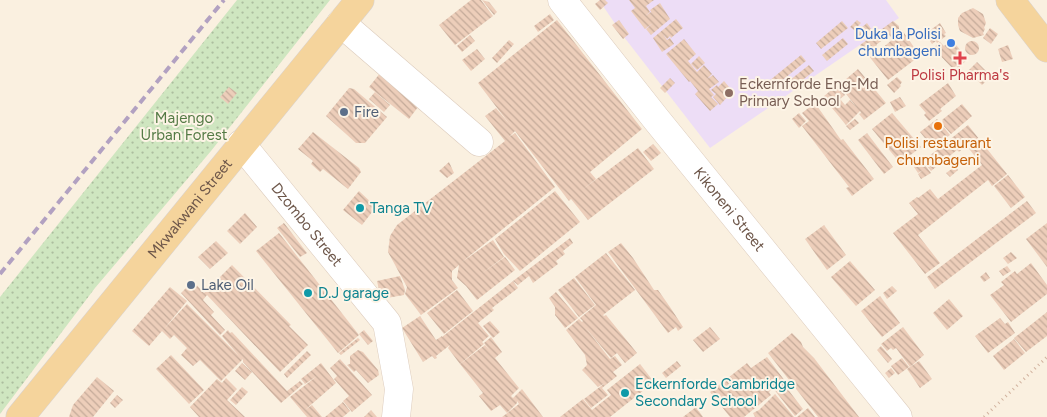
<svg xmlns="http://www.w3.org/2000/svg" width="1047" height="417" font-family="Figtree,sans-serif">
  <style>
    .education { fill: #edddf6 }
    .park { fill: url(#park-dots) }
    .building { fill: url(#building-back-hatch); fill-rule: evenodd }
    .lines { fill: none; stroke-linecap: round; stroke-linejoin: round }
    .minor-casing { stroke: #ddccbd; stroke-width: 29 }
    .major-casing { stroke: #d9d3d0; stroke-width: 29 }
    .path { stroke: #d1b29e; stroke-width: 3; stroke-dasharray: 1 4; stroke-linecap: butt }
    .minor { stroke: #fff; stroke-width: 28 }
    .major { stroke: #f5d49c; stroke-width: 28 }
    .rail { stroke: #b2a1c1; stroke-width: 4; stroke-dasharray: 8 5; stroke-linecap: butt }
    .shop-dot { fill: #3f7fe0; stroke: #fdf4e6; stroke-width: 2 }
    .health-dot { fill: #e0444e; stroke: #fdf4e6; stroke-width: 2 }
    .education-dot { fill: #8d6e63; stroke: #fdf4e6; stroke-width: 2 }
    .service-dot { fill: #5c6f8a; stroke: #fdf4e6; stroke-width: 2 }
    .food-dot { fill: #e8710a; stroke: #fdf4e6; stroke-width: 2 }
    .culture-dot { fill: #0f9aa8; stroke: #fdf4e6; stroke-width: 2 }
    .labels { text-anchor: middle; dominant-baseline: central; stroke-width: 4; stroke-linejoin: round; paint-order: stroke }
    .shop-label { font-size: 15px; fill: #366cbe; stroke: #fdf4e6; text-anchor: end }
    .health-label { font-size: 15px; fill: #be3a42; stroke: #fdf4e6 }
    .education-label { font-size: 15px; fill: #785e54; stroke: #fdf4e6; text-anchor: start }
    .service-label { font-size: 15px; fill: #4e5e75; stroke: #fdf4e6; text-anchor: start }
    .park-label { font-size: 15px; fill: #547a45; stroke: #fdf4e6 }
    .food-label { font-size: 15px; fill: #c56008; stroke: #fdf4e6 }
    .street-label { font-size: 15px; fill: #6e574a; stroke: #fdf4e6 }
    .culture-label { font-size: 15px; fill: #0d838f; stroke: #fdf4e6; text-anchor: start }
  </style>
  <defs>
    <pattern id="park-dots" width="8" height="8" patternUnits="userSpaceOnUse" patternTransform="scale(1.25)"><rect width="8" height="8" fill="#cfe6c0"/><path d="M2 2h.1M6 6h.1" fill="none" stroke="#acbd9e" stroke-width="1.8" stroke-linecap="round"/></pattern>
    <pattern id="building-back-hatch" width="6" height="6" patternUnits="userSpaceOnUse" patternTransform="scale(1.25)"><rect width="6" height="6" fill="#edceba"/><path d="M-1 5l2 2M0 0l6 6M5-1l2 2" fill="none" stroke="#c4aa99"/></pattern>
  </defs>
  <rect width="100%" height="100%" fill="#faf0e0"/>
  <polygon class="education" points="599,0 886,0 899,18 710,148 624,37"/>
  <polygon class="park" points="237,0 330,0 211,151 95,288 0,414 0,297"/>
  <g class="building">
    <polygon points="471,0 481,0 493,16 455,45 439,25"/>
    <polygon points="482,0 489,2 497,12 494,15"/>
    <polygon points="600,0 605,0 608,3 600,10 595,4"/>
    <polygon points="629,0 654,0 646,6 650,12 645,16 651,12 653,15 650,10 660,3 670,19 651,35 646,29 653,23 645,29 631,11 635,8"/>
    <polygon points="973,8 983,14 986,23 984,28 985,29 983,33 984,35 973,38 960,31 958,25 958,18 962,13"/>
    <polygon points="550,14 554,20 538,32 534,26"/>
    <polygon points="676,19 683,28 671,38 670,36 667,39 663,34 667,40 670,38 674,44 662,52 653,38"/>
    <polygon points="557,20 642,129 590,172 596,179 582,190 638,148 654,169 588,220 571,199 569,201 515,131 509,137 515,133 555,187 462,262 493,240 504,257 481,274 505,257 515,270 477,300 466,286 457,278 459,265 452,271 452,280 458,288 421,315 405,294 407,287 388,252 390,236 397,225 505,141 485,116 496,108 511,126 478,83"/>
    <polygon points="619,20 629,34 623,39 612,25"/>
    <polygon points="857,20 861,23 854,30 850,27"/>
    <polygon points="842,21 848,28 821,49 816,43"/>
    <path d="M 893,21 L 899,26 L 899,29 L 902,30 L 918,53 L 917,58 L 888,80 L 860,45 ZM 889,35 L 893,39 L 880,50 L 876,45 Z"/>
    <polygon points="867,23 872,30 860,40 855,33"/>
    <polygon points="940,23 946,33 944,34 946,36 937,43 936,41 932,44 925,34"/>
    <polygon points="990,28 998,34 991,44 983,38"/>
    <polygon points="470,35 475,41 462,52 457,46"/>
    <polygon points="843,38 848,44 827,61 822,55"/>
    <polygon points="684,39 696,54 688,61 697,72 704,65 712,74 707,79 713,75 719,82 709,89 714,95 711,97 718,104 710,111 695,94 698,91 690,81 689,82 666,54"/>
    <polygon points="951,39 968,59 958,68 956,66 953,69 933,48 940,42 944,46"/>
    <polygon points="509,40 514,44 497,63 492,58"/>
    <circle cx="972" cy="48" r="7"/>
    <polygon points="1008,45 1013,59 1002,62 998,49"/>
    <polygon points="477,49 485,59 471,71 462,60"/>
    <polygon points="801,55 806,61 774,87 769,81"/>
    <polygon points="699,56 705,63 697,70 691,64"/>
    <polygon points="977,62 991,76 982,85 968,71"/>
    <polygon points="809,65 814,71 795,86 790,80"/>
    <polygon points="385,67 421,103 409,119 369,87"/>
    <polygon points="858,69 886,103 864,120 859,114 861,113 860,111 846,125 823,97 837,85 845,95 840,99 845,105 850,100 858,109 839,85"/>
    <polygon points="897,77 902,82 900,85 901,86 894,93 887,85"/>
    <polygon points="670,78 675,83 665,93 660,88"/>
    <polygon points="724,81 729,87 726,90 730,94 720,105 713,97 716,94 711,90 717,85 718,87"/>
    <polygon points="948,83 956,96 940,109 942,111 929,121 924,115 926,113 919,105"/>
    <polygon points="229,87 237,93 228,104 220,97"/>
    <polygon points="349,88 354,89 387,117 365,143 356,143 326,116"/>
    <polygon points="375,92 390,105 384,112 369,99"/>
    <polygon points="900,97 906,106 895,112 890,102"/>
    <polygon points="815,103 841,140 843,139 874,179 852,196 846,188 849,187 802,126 809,121 802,113"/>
    <polygon points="962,104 972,116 951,134 941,123 943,121 942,120"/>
    <polygon points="799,113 806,121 799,128 792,119"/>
    <polygon points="892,113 921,147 900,163 872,129"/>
    <polygon points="855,119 859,123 850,130 846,126"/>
    <polygon points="937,119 950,135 933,148 920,132"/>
    <polygon points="968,125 1007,174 992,186 988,180 918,235 940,263 925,274 893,233 918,214 909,203 917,197 918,198 930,189 938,199 982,165 966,145 959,152 957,150 931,171 923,161"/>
    <polygon points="313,132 359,168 361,172 348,189 323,169 320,172 311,164 313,161 298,149"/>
    <polygon points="867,133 893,167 884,174 858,140"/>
    <polygon points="653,144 661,153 651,161 643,152"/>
    <polygon points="922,161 931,173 921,179 918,174 923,170 918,173 914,167"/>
    <polygon points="449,162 454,173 447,178 439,171"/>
    <polygon points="956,166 958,170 950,177 946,173"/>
    <polygon points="1008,175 1025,197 1011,208 994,186"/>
    <polygon points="359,191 376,207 362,225 343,210"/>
    <polygon points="555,191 580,222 520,271 504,254 495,239"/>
    <polygon points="1027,201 1036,213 935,289 927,277"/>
    <polygon points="245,213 257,227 240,244 227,231"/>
    <polygon points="284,223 307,253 300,257 277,228"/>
    <polygon points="1047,223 1047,267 1026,239"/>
    <polygon points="824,225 846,255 827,270 805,239"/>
    <polygon points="279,233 359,335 338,353 256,251"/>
    <polygon points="570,238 573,243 563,251 565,254 556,261 558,264 533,283 529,276 518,285 513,281"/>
    <polygon points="216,241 228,253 210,269 198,257"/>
    <polygon points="621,243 633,258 654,290 658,290 670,307 683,327 678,331 676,327 668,333 608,252"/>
    <polygon points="1011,252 1017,258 1008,264 1003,258"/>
    <polygon points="606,253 635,290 603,315 604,316 606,315 637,353 625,363 617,353 611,358 585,327 610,359 615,356 622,365 613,372 617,376 602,388 608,395 591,408 584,399 605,383 598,387 582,370 587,365 585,355 566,330 579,319 582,322 583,321 580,318 596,305 575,277"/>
    <polygon points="850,261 875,290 856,306 831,277"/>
    <polygon points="1031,263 1047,285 1047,294 1011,322 990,295 1004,285 1001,282 1015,271 1017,274"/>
    <polygon points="232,265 291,325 289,326 308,345 280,372 207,295 203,300 214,312 211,315 225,330 220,335 181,293 193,281 204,293"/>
    <polygon points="1007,266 1011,271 1003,276 999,271"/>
    <polygon points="986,272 990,278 984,282 980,277"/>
    <polygon points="400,276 405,290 404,295 381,299 377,281"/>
    <polygon points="574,278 595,305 579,317 558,290"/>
    <polygon points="513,281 518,288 492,308 494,310 478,323 489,336 482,342 484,344 460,364 448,348 450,345 436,356 437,358 435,359 432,356 423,362 402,328 420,316 436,340 442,336 442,337"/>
    <polygon points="892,286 897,291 887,299 883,293"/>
    <polygon points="170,287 187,301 164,329 187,304 239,356 222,336 228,330 230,333 232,332 287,391 300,381 303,384 281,403 243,362 243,359 221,381 200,360 193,366 181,355 187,348 174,335 170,339 162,331 149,346 132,331"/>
    <polygon points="457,290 473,311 444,334 427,313"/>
    <polygon points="556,292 578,318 565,328 555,315 555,307 549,298"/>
    <polygon points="880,296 900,323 882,337 861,311"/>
    <polygon points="949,299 963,316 947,330 933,313"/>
    <polygon points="1047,312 1047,336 1026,352 1014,338"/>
    <polygon points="1000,318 1005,324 1008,322 1015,333 988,353 975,336"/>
    <polygon points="490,321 500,332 493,338 483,326"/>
    <polygon points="710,327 720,339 703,352 693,340"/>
    <polygon points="903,327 924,355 910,367 896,348 893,350 891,348 887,351 881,344"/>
    <polygon points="364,330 373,341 368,345 359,334"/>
    <polygon points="792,333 801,342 803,347 814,358 859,417 818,417 768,353"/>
    <polygon points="491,337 502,352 495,358 519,388 511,396 513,398 522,389 543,417 502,417 519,404 517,401 517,403 507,413 500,405 491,411 479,396 483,393 460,364 485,345 491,352 484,343"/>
    <polygon points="358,338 360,340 341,355 339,353"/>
    <polygon points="1014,339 1025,353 1004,370 993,356"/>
    <polygon points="881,346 892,359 888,363 877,350"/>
    <polygon points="358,350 363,352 378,370 379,375 368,383 356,370 354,372 347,365 350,364 350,356"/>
    <polygon points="307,351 311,355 287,378 284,374"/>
    <polygon points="171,355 204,390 189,404 156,369"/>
    <polygon points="767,357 785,381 783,383 803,409 795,416 773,388 769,392 771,395 744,417 730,417 710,392 747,363 751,368"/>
    <polygon points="902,358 909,367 898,375 891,366"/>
    <polygon points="340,359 372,395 352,412 343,401 349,396 334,379 337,376 330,368"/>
    <polygon points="677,361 681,366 666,378 662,373"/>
    <polygon points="919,361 932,379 920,388 907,369"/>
    <polygon points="242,363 252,372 245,380 235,371"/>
    <polygon points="321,363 336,383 305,410 312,405 322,417 307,417 290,397 317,376 305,384 301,379"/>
    <polygon points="640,364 654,382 610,417 560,417 583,399 592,410 611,395 607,390"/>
    <polygon points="891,368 895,373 889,378 885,373"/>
    <polygon points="97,377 114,391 93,417 69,417 73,405"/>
    <polygon points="226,378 237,389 227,400 245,417 199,417 190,407 217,379 222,383"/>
    <polygon points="242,387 248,392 236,405 230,400"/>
    <polygon points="775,394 794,417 755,417 753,413 759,410"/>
    <polygon points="117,395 123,400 115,408 110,403"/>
    <polygon points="343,402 350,411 343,417 325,417"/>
    <polygon points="696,407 703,417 683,417"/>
    <polygon points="808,408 815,417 797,417"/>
    <polygon points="371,410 377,417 364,417"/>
  </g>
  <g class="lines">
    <g class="minor-casing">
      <g id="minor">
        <path id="s1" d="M 562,0 L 656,119 L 898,417"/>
        <polyline points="341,23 479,142"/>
        <path id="s2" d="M 241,144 L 387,323 L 399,389 L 396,417"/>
      </g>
    </g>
    <g class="major-casing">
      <g id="major">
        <polyline points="1010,0 1047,48"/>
        <path id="s3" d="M 20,417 L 360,0"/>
      </g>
    </g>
    <polyline class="path" points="984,417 1047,357"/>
    <use href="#minor" class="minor"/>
    <use href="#major" class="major"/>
    <polyline class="rail" points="0,274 224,0"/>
  </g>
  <circle class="shop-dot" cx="951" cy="43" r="5"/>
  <path class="health-dot" d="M957.5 50.5h5v5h5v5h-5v5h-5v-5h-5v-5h5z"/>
  <circle class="education-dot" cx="729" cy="93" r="5"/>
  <g class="service-dot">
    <circle cx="344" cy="112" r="5"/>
    <circle cx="191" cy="285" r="5"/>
  </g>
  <circle class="food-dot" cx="938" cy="126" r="5"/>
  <g class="culture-dot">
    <circle cx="360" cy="208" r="5"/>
    <circle cx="308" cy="293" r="5"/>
    <circle cx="625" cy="393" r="5"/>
  </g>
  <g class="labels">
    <g class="shop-label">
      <text x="941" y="34">Duka la Polisi<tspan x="941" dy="17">chumbageni</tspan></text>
    </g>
    <g class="health-label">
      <text x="960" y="75">Polisi Pharma's</text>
    </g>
    <g class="education-label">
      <text x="739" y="84">Eckernforde Eng-Md<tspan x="739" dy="17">Primary School</tspan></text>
    </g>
    <g class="service-label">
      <text x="354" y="112">Fire</text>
      <text x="201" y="285">Lake Oil</text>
    </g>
    <g class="park-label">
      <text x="184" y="118">Majengo<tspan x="184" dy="17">Urban Forest</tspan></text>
    </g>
    <g class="food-label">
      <text x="938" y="143">Polisi restaurant<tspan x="938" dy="17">chumbageni</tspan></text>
    </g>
    <g class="street-label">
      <text stroke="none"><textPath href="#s3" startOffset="269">Mkwakwani Street</textPath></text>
      <text stroke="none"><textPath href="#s1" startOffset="268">Kikoneni Street</textPath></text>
      <text stroke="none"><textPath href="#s2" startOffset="104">Dzombo Street</textPath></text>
    </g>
    <g class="culture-label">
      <text x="370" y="208">Tanga TV</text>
      <text x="318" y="293">D.J garage</text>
      <text x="635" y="384">Eckernforde Cambridge<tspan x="635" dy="17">Secondary School</tspan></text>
    </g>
  </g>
</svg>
